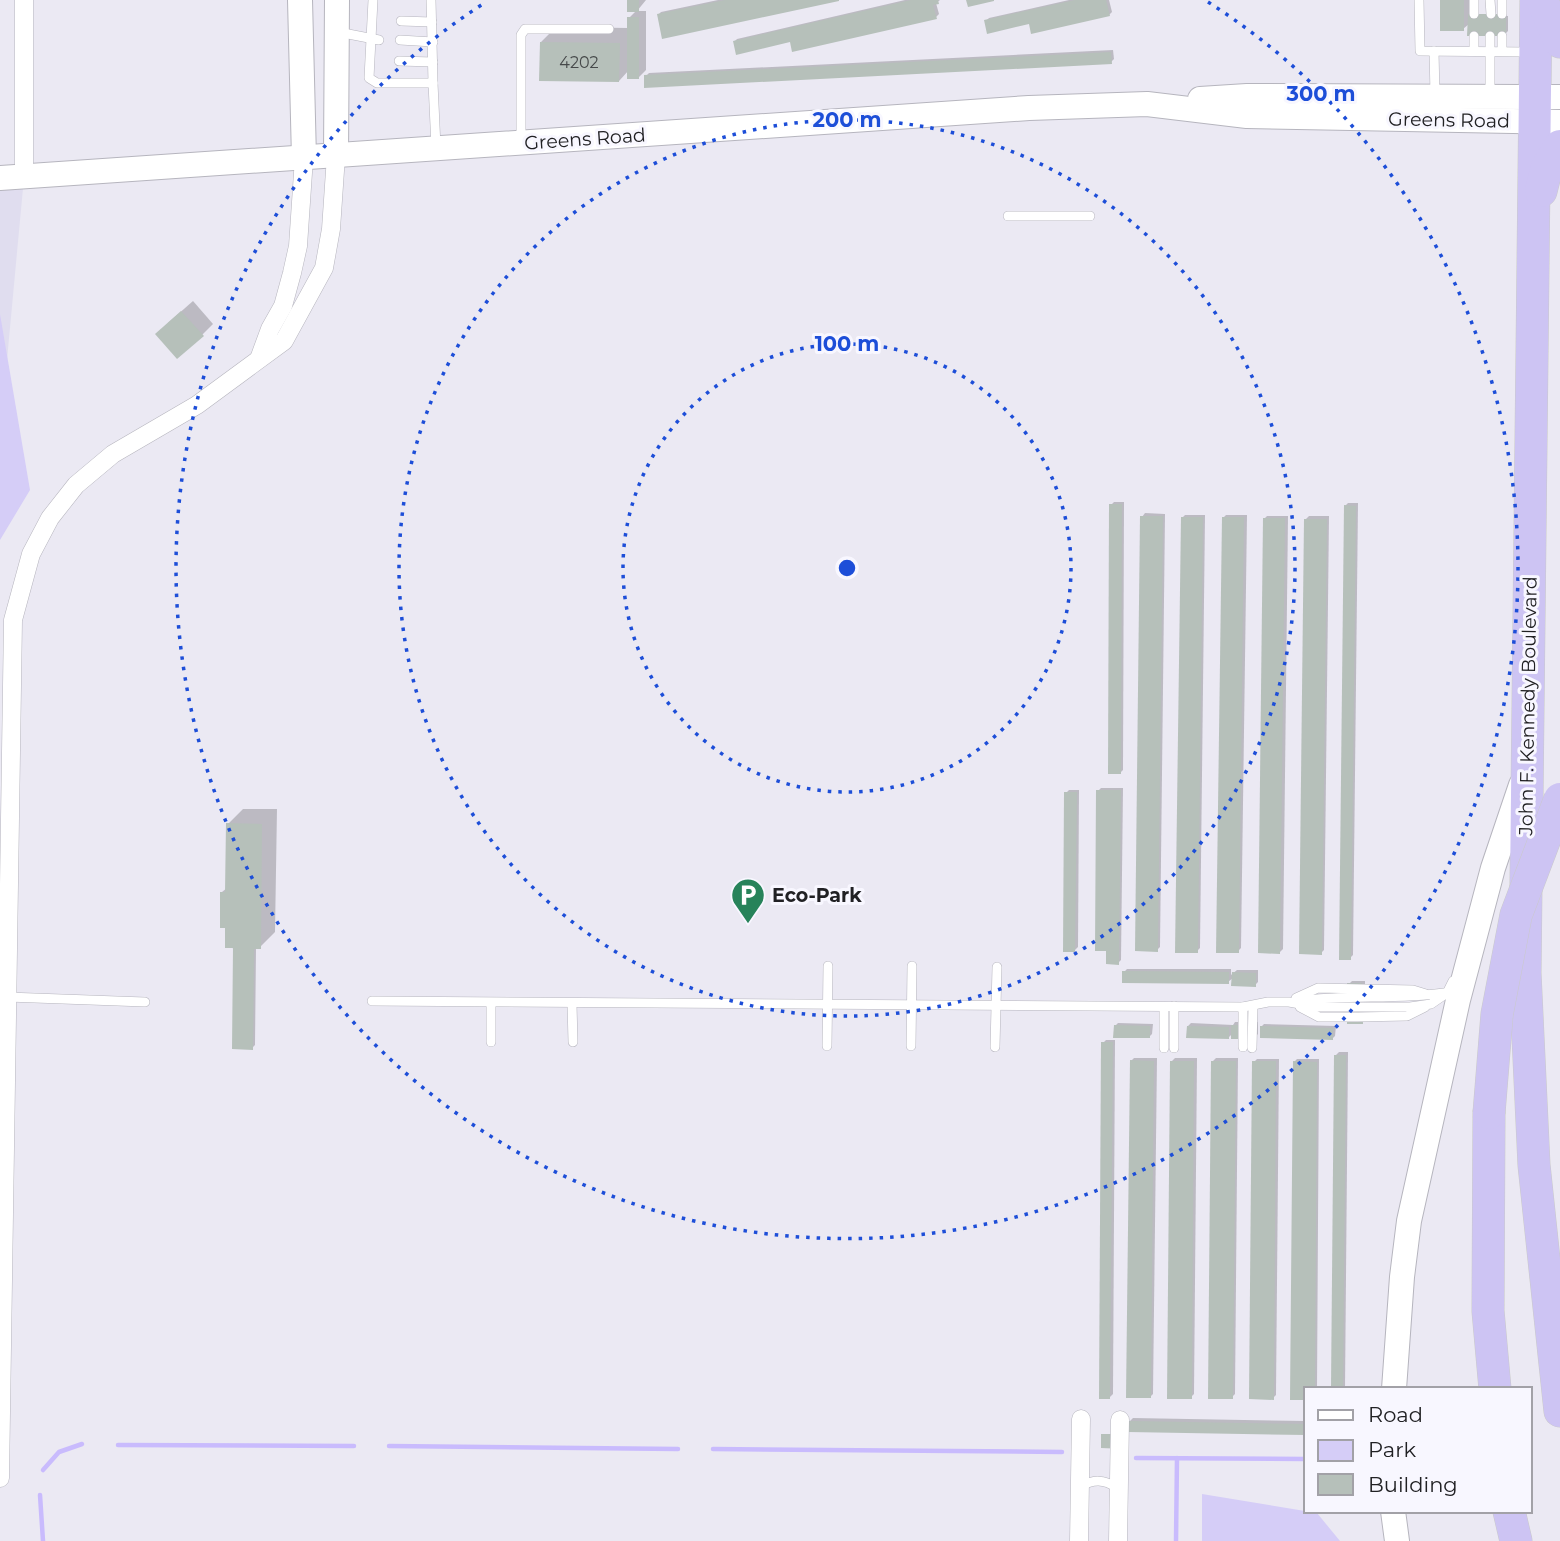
<svg xmlns="http://www.w3.org/2000/svg" width="1560" height="1541" font-family="Montserrat,sans-serif">
  <style>
    .built { fill: #e0ddef }
    .green { fill: #d5cdf7 }
    .shadow { fill: #0003 }
    .lines { fill: none; stroke-linecap: round; stroke-linejoin: round }
    .stream { stroke: #c9bbfd; stroke-width: 4.5 }
    .building { fill: #b6c0ba }
    .lane-casing { stroke: #b6b5be; stroke-width: 10 }
    .street-casing { stroke: #b6b5be; stroke-width: 19 }
    .secondary-casing { stroke: #b6b5be; stroke-width: 26 }
    .highway-casing { stroke: #cacaca; stroke-width: 33 }
    .lane { stroke: #fff; stroke-width: 9 }
    .street { stroke: #fff; stroke-width: 18 }
    .secondary { stroke: #fff; stroke-width: 24 }
    .highway { stroke: #cdc4f3; stroke-width: 32 }
    .highway-bridge-casing { stroke: #cacaca; stroke-width: 33; stroke-linecap: butt }
    .highway-bridge { stroke: #cdc4f3; stroke-width: 32 }
    .ring { fill: none; stroke: #1d4ed8; stroke-width: 3.5; stroke-dasharray: 3.5 7 }
    .labels { text-anchor: middle; dominant-baseline: central; stroke-width: 6; stroke-linejoin: round; paint-order: stroke }
    .number-label { font-size: 16px; fill: #46494a }
    .street-label { font-size: 19px; fill: #212124; stroke: #f8f7ff }
    .poi-label { font-size: 19px; font-weight: bold; fill: #212124; stroke: #f8f7ff; text-anchor: start }
    .centre { fill: #1d4ed8; stroke: #f8f7ff; stroke-width: 3.5 }
    .ring-label { font-size: 21px; text-anchor: middle; font-weight: bold; fill: #1d4ed8; stroke: #f8f7ff; stroke-width: 6; stroke-linejoin: round; paint-order: stroke }
  </style>
  <rect width="100%" height="100%" fill="#ebe9f3"/>
  <polygon class="built" points="0,188 23,188 0,435"/>
  <g class="green">
    <polygon points="0,314 30,490 0,540"/>
    <polygon points="1202,1494 1317,1513 1340,1541 1202,1541"/>
  </g>
  <g class="shadow">
    <polygon points="628,0 646,0 637,11 646,11 646,70 639,77 629,70 619,81 541,42 556,27 629,28 629,18 637,10"/>
    <polygon points="718,0 836,0 658,15 661,12"/>
    <polygon points="905,0 940,0 936,3 939,14 936,17 791,40 734,42 737,39"/>
    <polygon points="1069,0 1109,0 1112,12 1109,15 1031,22 986,21 989,18"/>
    <polygon points="1442,0 1471,0 1471,12 1508,12 1471,12 1471,16 1508,16 1508,31 1505,34 1469,24 1463,29"/>
    <polygon points="1113,50 1114,59 1111,62 646,76 649,73"/>
    <polygon points="193,301 213,324 202,335 168,323"/>
    <polygon points="1114,502 1124,502 1123,770 1120,773 1111,505"/>
    <polygon points="1348,503 1358,503 1353,955 1350,958 1345,506"/>
    <polygon points="1145,513 1165,514 1160,947 1157,950 1142,517"/>
    <polygon points="1185,515 1205,515 1200,948 1197,951 1182,518"/>
    <polygon points="1226,515 1247,515 1241,948 1238,951 1223,518"/>
    <polygon points="1267,516 1288,516 1283,949 1280,952 1264,519"/>
    <polygon points="1309,516 1329,516 1324,950 1321,953 1306,519"/>
    <polygon points="1101,788 1123,788 1121,960 1118,963 1098,791"/>
    <polygon points="1069,790 1079,790 1078,947 1075,950 1066,793"/>
    <polygon points="243,809 277,809 275,932 260,947 256,947 255,1045 252,1048 222,892 227,888 228,824"/>
    <polygon points="1127,969 1231,969 1231,975 1237,970 1258,970 1258,982 1255,985 1234,977 1228,982 1124,972"/>
    <polygon points="1352,981 1365,981 1365,1019 1349,984"/>
    <polygon points="1235,1022 1258,1022 1258,1034 1255,1037 1232,1034 1229,1037 1188,1026 1191,1023 1233,1025"/>
    <polygon points="1118,1023 1153,1024 1152,1034 1149,1037 1115,1026"/>
    <polygon points="1264,1024 1336,1026 1335,1036 1332,1039 1261,1027"/>
    <polygon points="1106,1040 1115,1040 1113,1394 1110,1397 1103,1043"/>
    <polygon points="1339,1052 1348,1052 1345,1389 1332,1389 1336,1055"/>
    <polygon points="1134,1058 1157,1058 1153,1394 1150,1397 1131,1061"/>
    <polygon points="1175,1058 1197,1058 1194,1394 1191,1397 1172,1061"/>
    <polygon points="1216,1058 1238,1058 1235,1394 1232,1397 1213,1061"/>
    <polygon points="1257,1059 1279,1059 1276,1395 1273,1398 1254,1062"/>
    <polygon points="1297,1059 1319,1059 1317,1389 1306,1389 1306,1398 1292,1398 1294,1062"/>
    <polygon points="1133,1418 1306,1421 1306,1434 1130,1430 1130,1421"/>
  </g>
  <g class="lines">
    <g class="stream">
      <polyline points="118,1445 354,1446"/>
      <polyline points="389,1446 678,1449"/>
      <polyline points="713,1449 1062,1452"/>
      <polyline points="1136,1458 1306,1459"/>
      <polyline points="43,1470 59,1452 82,1444"/>
      <polyline points="40,1495 43,1541"/>
      <polyline points="1176,1541 1177,1458"/>
    </g>
  </g>
  <g class="building">
    <rect x="627" y="0" width="12" height="12"/>
    <polygon points="725,0 839,0 839,1 662,39 657,14"/>
    <polygon points="911,0 938,0 939,4 933,5 937,19 792,52 790,42 736,55 733,41"/>
    <polygon points="966,0 994,0 994,1 968,7"/>
    <polygon points="1075,0 1106,0 1110,16 1031,34 1029,24 987,34 984,20"/>
    <rect x="1440" y="0" width="24" height="31"/>
    <polygon points="1468,14 1506,14 1506,36 1467,36"/>
    <rect x="627" y="17" width="12" height="62"/>
    <polygon points="540,42 620,43 619,82 539,81"/>
    <polygon points="1111,52 1112,64 644,88 644,75"/>
    <polygon points="181,311 204,336 177,359 155,334"/>
    <polygon points="1109,504 1122,504 1121,774 1108,774"/>
    <polygon points="1344,505 1356,506 1351,960 1339,960"/>
    <polygon points="1140,516 1163,516 1158,952 1135,951"/>
    <polygon points="1181,517 1203,517 1198,953 1175,953"/>
    <polygon points="1222,517 1244,517 1239,953 1216,953"/>
    <polygon points="1263,518 1285,518 1280,954 1258,953"/>
    <polygon points="1304,519 1327,519 1322,955 1299,954"/>
    <polygon points="1096,790 1121,790 1119,965 1106,964 1106,951 1095,951"/>
    <polygon points="1064,792 1077,792 1075,952 1063,952"/>
    <polygon points="226,823 262,824 261,949 254,949 253,1050 232,1049 233,948 225,948 225,928 220,928 220,892 225,892"/>
    <polygon points="1122,971 1229,972 1229,984 1122,983"/>
    <polygon points="1232,972 1256,973 1256,987 1231,986"/>
    <polygon points="1347,983 1362,983 1363,1024 1347,1024"/>
    <polygon points="1114,1025 1150,1026 1150,1038 1113,1038"/>
    <rect x="1231" y="1025" width="25" height="14"/>
    <polygon points="1187,1026 1229,1027 1229,1039 1186,1038"/>
    <polygon points="1260,1026 1333,1028 1333,1040 1260,1038"/>
    <polygon points="1101,1042 1113,1042 1110,1399 1099,1399"/>
    <polygon points="1334,1055 1346,1055 1343,1389 1331,1389"/>
    <polygon points="1130,1060 1154,1061 1151,1398 1126,1398"/>
    <polygon points="1170,1061 1194,1061 1192,1399 1167,1399"/>
    <polygon points="1211,1061 1236,1061 1233,1399 1208,1399"/>
    <polygon points="1252,1061 1276,1061 1274,1400 1249,1399"/>
    <polygon points="1293,1061 1317,1062 1315,1389 1306,1389 1306,1400 1290,1400"/>
    <polygon points="1129,1421 1306,1424 1306,1435 1128,1432"/>
    <polygon points="1101,1434 1125,1434 1125,1449 1101,1448"/>
  </g>
  <g class="lines">
    <g class="lane-casing">
      <g id="lane">
        <polyline points="373,0 369,78 377,83 433,83 436,147"/>
        <polyline points="431,0 433,83"/>
        <polyline points="1419,0 1420,51 1532,52"/>
        <polyline points="1490,0 1491,14"/>
        <polyline points="1502,0 1502,14"/>
        <polyline points="1474,14 1474,0"/>
        <polyline points="401,21 432,22"/>
        <polyline points="338,32 379,40"/>
        <polyline points="400,40 433,42"/>
        <polyline points="1434,51 1435,95"/>
        <polyline points="1474,51 1474,36"/>
        <polyline points="1502,51 1502,36"/>
        <polyline points="399,61 433,62"/>
        <polyline points="1490,95 1490,36"/>
        <polyline points="521,141 521,35 525,29 609,29"/>
        <polyline points="1008,216 1090,216"/>
        <polyline points="7,997 145,1002"/>
        <polyline points="1296,998 1318,988 1413,990 1426,994"/>
        <polyline points="372,1001 1243,1007 1268,1002 1289,1002 1317,1007 1410,1007 1431,1004 1447,993 1453,981"/>
        <path d="M 1298,1001 C 1347,994 1396,1000 1444,993"/>
        <polyline points="572,1004 573,1042"/>
        <polyline points="1164,1007 1164,1048"/>
        <polyline points="1300,1007 1319,1017 1358,1017 1407,1016 1425,1007"/>
        <polyline points="491,1042 491,1003"/>
        <polyline points="827,1046 828,966"/>
        <polyline points="911,1046 912,966"/>
        <polyline points="995,1047 997,967"/>
        <polyline points="1243,1047 1243,1007"/>
        <polyline points="1174,1048 1174,1006"/>
        <polyline points="1252,1048 1253,1007"/>
        <path d="M 1080,1487 C 1093,1479 1104,1479 1117,1488"/>
      </g>
    </g>
    <g class="street-casing">
      <g id="street">
        <polyline points="24,177 24,0"/>
        <polyline points="259,359 270,329 283,306 292,273 298,246 304,158"/>
        <polyline points="0,1478 13,620 31,554 50,518 76,485 113,454 197,405 284,341 324,268 331,229 336,156"/>
        <polyline points="1079,1541 1081,1419"/>
        <polyline points="1118,1541 1120,1420"/>
      </g>
    </g>
    <g class="secondary-casing">
      <g id="secondary">
        <polyline points="300,0 304,158"/>
        <polyline points="1200,99 1247,96 1560,97"/>
        <polyline points="336,156 337,0"/>
        <polyline points="0,178 1029,108 1147,104 1247,116 1560,122"/>
        <polyline points="1394,1389 1402,1277 1409,1221 1458,1000 1493,868 1521,785"/>
        <polyline points="1393,1511 1397,1541"/>
      </g>
    </g>
    <g class="highway-casing">
      <g id="highway">
        <polyline points="1536,0 1525,973 1534,1165 1560,1411"/>
        <polyline points="1542,0 1560,42"/>
        <polyline points="1541,191 1547,167 1560,146"/>
        <polyline points="1489,1113 1488,1311 1495,1389"/>
        <polyline points="1509,1511 1516,1541"/>
      </g>
    </g>
    <use href="#lane" class="lane"/>
    <use href="#street" class="street"/>
    <use href="#secondary" class="secondary"/>
    <use href="#highway" class="highway"/>
    <g class="highway-bridge-casing">
      <polyline id="highway-bridge" points="1489,1113 1497,1014 1516,915 1560,799"/>
    </g>
    <use href="#highway-bridge" class="highway-bridge"/>
  </g>
  <g class="ring">
    <circle cx="847" cy="568" r="224"/>
    <circle cx="847" cy="568" r="448"/>
    <path d="M1208 2A671 671 0 1 1 486 2"/>
  </g>
  <defs>
    <g id="parking-pin" transform="scale(1.75)"><path d="M0 17L-7.5 6A9.5 9.5 0 1 1 7.5 6Z" fill="#27835a" stroke="#f8f7ff"/><path d="M-3.5-5.5H1a3.5 3.5 0 0 1 0 7H-1V5.5H-3.5ZM-1-3.4V-.6H.8a1.4 1.4 0 0 0 0-2.8Z" fill="#fff"/></g>
  </defs>
  <g fill-rule="evenodd">
    <use href="#parking-pin" x="748" y="895"/>
  </g>
  <g class="labels">
    <g class="number-label">
      <text x="579" y="62">4202</text>
    </g>
    <g class="street-label">
      <text transform="translate(1449 120) rotate(1)">Greens Road</text>
      <text transform="translate(585 139) rotate(-4)">Greens Road</text>
      <text transform="translate(1528 706) rotate(-89)">John F. Kennedy Boulevard</text>
    </g>
    <g class="poi-label">
      <text x="772" y="895">Eco-Park</text>
    </g>
  </g>
  <circle cx="847" cy="568" r="10" class="centre"/>
  <g class="ring-label">
    <text x="1321" y="101">300 m</text>
    <text x="847" y="127">200 m</text>
    <text x="847" y="351">100 m</text>
  </g>
  <rect x="1304" y="1387" width="228" height="126" fill="#f8f7ff" stroke="#a2a1a7" stroke-width="2"/>
  <rect x="1318" y="1410" width="35" height="10" fill="#ffffff" stroke="#a2a1a7" stroke-width="2"/>
  <text x="1368" y="1422" font-size="21" fill="#212124">Road</text>
  <rect x="1318" y="1440" width="35" height="21" fill="#d5cdf7" stroke="#a2a1a7" stroke-width="2"/>
  <text x="1368" y="1457" font-size="21" fill="#212124">Park</text>
  <rect x="1318" y="1474" width="35" height="21" fill="#b6c0ba" stroke="#a2a1a7" stroke-width="2"/>
  <text x="1368" y="1492" font-size="21" fill="#212124">Building</text>
</svg>
